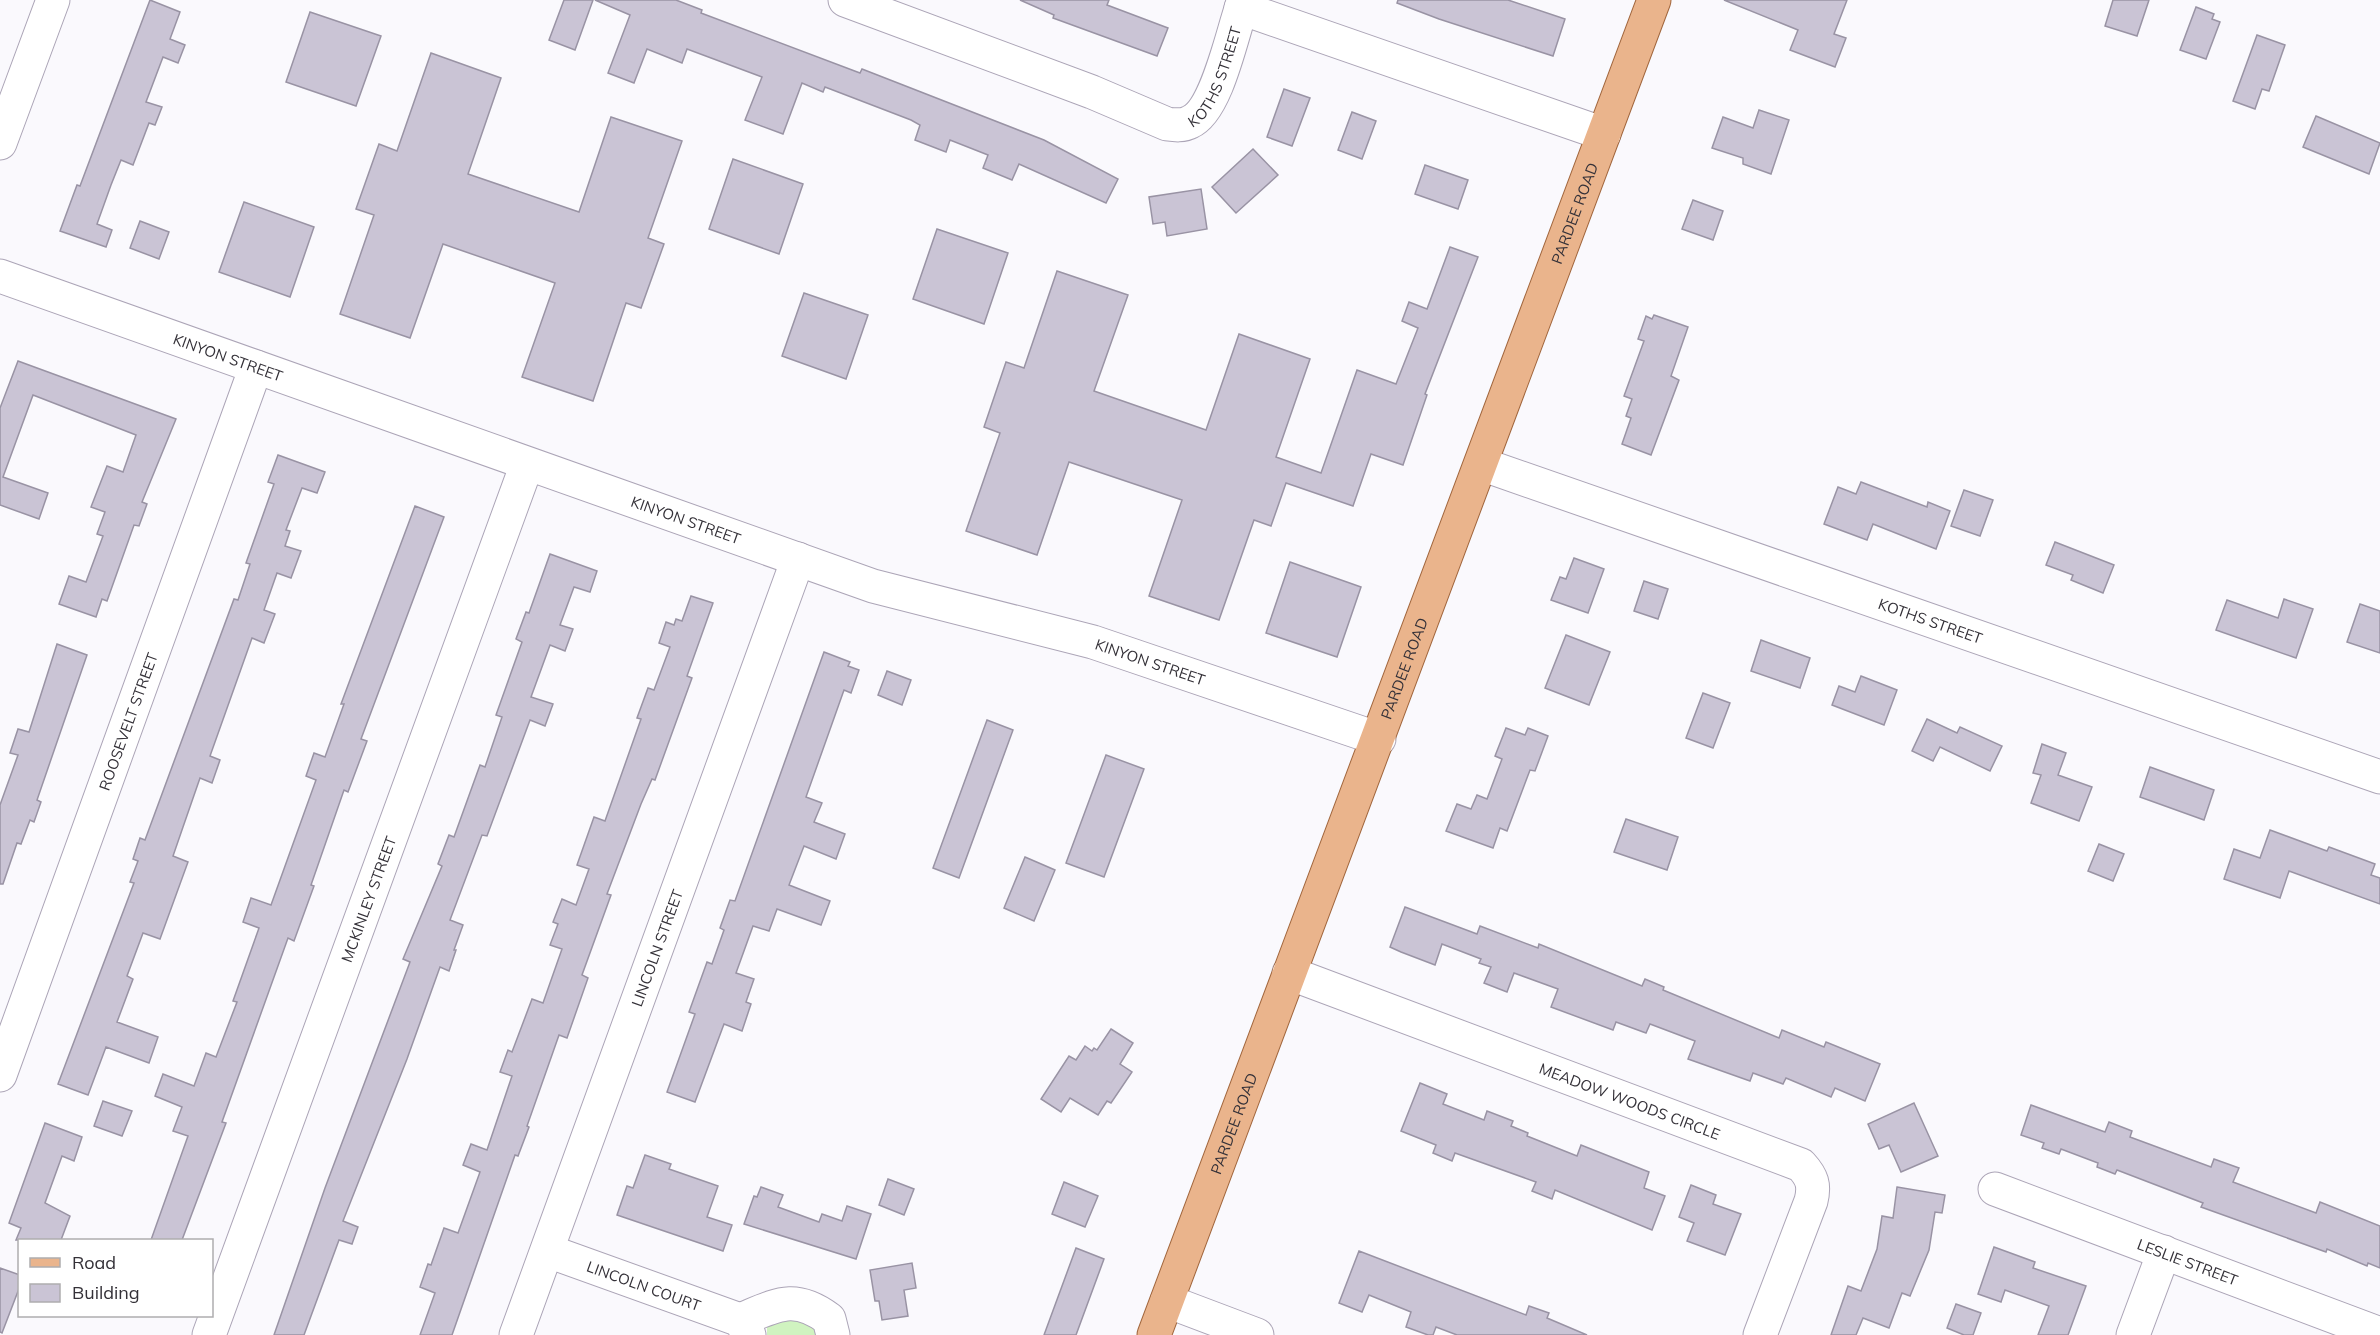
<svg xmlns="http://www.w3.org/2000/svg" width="2380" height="1335" font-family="Mulish,sans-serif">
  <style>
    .green { fill: #d0f3c0 }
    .building { fill: #cac4d5; stroke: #9993a4; stroke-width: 1.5 }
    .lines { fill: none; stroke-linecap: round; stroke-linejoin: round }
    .minor-casing { stroke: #aca5b7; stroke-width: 35 }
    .major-casing { stroke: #a1663d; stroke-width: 35 }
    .minor { stroke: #fff; stroke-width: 33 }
    .major { stroke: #eab48c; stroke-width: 33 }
    .labels { text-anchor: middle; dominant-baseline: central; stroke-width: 6; stroke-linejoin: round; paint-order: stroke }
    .street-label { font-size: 15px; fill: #343138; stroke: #fff }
  </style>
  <rect width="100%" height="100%" fill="#faf9fd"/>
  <polygon class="green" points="787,1318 808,1319 819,1335 767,1335 767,1327"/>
  <g class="building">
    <polygon points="150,0 180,12 170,39 185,45 178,63 163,57 146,102 162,107 155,125 149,123 133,165 121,160 111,185 97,224 112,230 106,247 60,231 77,185 80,186"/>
    <polygon points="564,0 593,0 575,50 549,40"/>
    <polygon points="595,0 676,0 702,10 701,13 860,73 862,69 1044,140 1118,179 1106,203 1019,164 1012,180 983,168 988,155 950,140 946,152 915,140 920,125 911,120 825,87 823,92 802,83 783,134 745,120 762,77 687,49 682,63 647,49 634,83 608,73 630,15"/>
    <polygon points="1020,0 1109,0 1107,5 1168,28 1157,56 1053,18 1054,15"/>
    <polygon points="1398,0 1508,0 1565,19 1553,56 1439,19 1397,3"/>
    <polygon points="1724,0 1847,0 1834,34 1846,38 1835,67 1790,50 1798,30"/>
    <polygon points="2113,0 2149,0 2137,36 2105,26"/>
    <polygon points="2196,7 2214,14 2212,19 2220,22 2206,59 2180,50"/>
    <polygon points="310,12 381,36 356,106 286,82"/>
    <polygon points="2257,35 2285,45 2269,91 2262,89 2255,109 2233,101"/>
    <polygon points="431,53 501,78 468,174 579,212 611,117 682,141 648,238 664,244 641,308 626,303 593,401 522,377 555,283 443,244 410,338 340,314 374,215 356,209 379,144 397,151"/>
    <polygon points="1284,89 1310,98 1292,146 1267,137"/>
    <polygon points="1759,110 1789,120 1771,174 1743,164 1743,158 1712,148 1723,117 1753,128"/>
    <polygon points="1352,112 1376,121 1362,159 1338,150"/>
    <polygon points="2316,116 2380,143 2369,174 2303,147"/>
    <polygon points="1253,149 1278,175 1236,213 1212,187"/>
    <polygon points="733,159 803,184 779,254 709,229"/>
    <polygon points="1425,165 1468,180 1458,209 1415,194"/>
    <polygon points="1201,189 1207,229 1167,236 1165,222 1153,224 1149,197"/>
    <polygon points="1693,200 1723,211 1713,240 1682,229"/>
    <polygon points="244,202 314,227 290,297 219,272"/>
    <polygon points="140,221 169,232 159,259 130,248"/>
    <polygon points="937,229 1008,253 984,324 913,299"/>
    <polygon points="1450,247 1478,257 1425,394 1427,395 1403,465 1371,454 1353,506 1286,483 1271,526 1254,520 1219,620 1149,596 1182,500 1069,462 1037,555 966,531 1000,433 984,427 1006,362 1024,368 1057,271 1128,295 1094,391 1206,430 1239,334 1310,359 1276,457 1321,473 1357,370 1396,384 1418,328 1402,321 1409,302 1427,309"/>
    <polygon points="804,293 868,315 846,379 782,356"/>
    <polygon points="1654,315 1688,327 1671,376 1679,380 1651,455 1622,444 1631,418 1626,416 1632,399 1624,396 1644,341 1638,339 1646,316 1652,319"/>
    <polygon points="18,361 176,419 142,502 147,504 139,526 134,525 107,601 102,599 96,617 59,604 69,576 86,582 103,536 97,534 105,512 91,507 107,466 123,472 136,435 33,395 3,477 48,493 39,519 0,505 0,408"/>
    <polygon points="278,455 325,472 317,493 302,488 286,530 290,531 285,546 301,551 291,578 277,573 264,610 275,614 264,643 252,638 210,756 220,760 212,783 200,778 183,827 173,856 188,862 160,939 143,933 127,976 133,979 117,1022 158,1037 149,1063 106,1047 88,1095 58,1084 134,883 130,882 138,861 133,859 140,838 145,840 234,599 238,600 250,564 246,563 274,484 268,482"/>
    <polygon points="1861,482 1927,507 1928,502 1950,511 1936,549 1873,524 1867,540 1824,524 1838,487 1856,494"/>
    <polygon points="1964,490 1993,500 1980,536 1951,526"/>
    <polygon points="415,506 444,517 361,739 367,741 348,792 344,790 311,885 314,886 294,941 288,938 222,1122 226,1123 182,1240 151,1240 188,1136 173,1131 182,1107 155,1096 163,1074 194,1086 206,1053 216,1057 237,1002 233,1001 259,928 243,922 251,898 271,905 316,780 306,776 314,753 325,757 344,704 341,704"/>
    <polygon points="2055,542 2114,565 2103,593 2071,580 2073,575 2046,565"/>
    <polygon points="550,554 597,571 590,592 574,587 560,625 573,629 565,651 550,645 531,697 553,704 545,726 530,720 487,836 482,835 450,920 463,925 454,950 456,950 449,971 440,967 407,1059 343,1221 358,1227 352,1244 339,1240 304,1335 274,1335 325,1188 410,962 403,959 442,866 438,864 449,835 454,837 480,765 485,767 502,717 496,715 522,642 516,639 526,612 529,613"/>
    <polygon points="1574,558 1604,569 1588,613 1551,600 1560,577 1566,579"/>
    <polygon points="1290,562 1361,587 1337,657 1266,633"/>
    <polygon points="1644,581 1668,589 1658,619 1634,611"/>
    <polygon points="691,596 713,603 687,676 692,678 655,780 652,779 641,804 607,894 611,895 582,975 588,978 567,1038 559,1035 527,1126 529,1127 518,1156 515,1155 452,1335 420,1335 435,1293 420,1287 428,1264 431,1265 444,1228 458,1233 480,1172 463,1165 471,1144 487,1150 512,1076 500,1072 508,1050 512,1052 532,999 543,1003 562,949 550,945 558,924 553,922 562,899 576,905 589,869 577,865 594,817 605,821 641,719 637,718 648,688 654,690 670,647 659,643 666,622 674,625 676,619 682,621"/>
    <polygon points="2284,599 2313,609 2296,658 2216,630 2227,600 2278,618"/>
    <polygon points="2360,604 2380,611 2380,653 2347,642"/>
    <polygon points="1566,635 1610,652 1589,705 1545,688"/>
    <polygon points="1761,640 1810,658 1800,688 1751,671"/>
    <polygon points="57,644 87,655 37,800 41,802 34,822 30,820 21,844 17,843 3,884 0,884 0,805 18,755 10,753 18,729 29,732"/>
    <polygon points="824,652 850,662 848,666 859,670 851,693 844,690 806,797 822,803 814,822 845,834 836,859 804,846 789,885 830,901 821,925 777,909 769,931 753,926 736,973 754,979 746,1002 751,1004 742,1031 724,1024 695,1102 667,1092 695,1014 689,1012 707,962 712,964 724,930 720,928 730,900 735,901"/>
    <polygon points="887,671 911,680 902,705 878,695"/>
    <polygon points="1861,676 1897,690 1884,725 1832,705 1839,686 1855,692"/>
    <polygon points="1703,693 1730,703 1713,748 1686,738"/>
    <polygon points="1927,719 1957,733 1960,727 2002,746 1990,771 1940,747 1933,761 1912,751"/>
    <polygon points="987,720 1013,730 959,878 933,868"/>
    <polygon points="1506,728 1525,735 1528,728 1548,736 1535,771 1530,770 1507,831 1500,828 1493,848 1446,831 1457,804 1471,809 1477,795 1487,799 1502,759 1495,756"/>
    <polygon points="2042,744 2066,753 2058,775 2092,787 2079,821 2031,803 2041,775 2033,773"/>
    <polygon points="1106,755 1144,769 1104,877 1066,863"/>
    <polygon points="2150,767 2214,790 2204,820 2140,797"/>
    <polygon points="1626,819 1678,837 1667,870 1614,852"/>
    <polygon points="2270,830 2327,851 2329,847 2375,864 2371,875 2380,878 2380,904 2289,871 2280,898 2224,879 2234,849 2260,858"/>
    <polygon points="2099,844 2124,854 2113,881 2088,871"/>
    <polygon points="1025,857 1055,870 1034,921 1004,908"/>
    <polygon points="1405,907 1477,934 1480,926 1538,948 1539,944 1642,986 1645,979 1664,987 1663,990 1779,1038 1782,1030 1824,1047 1826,1042 1880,1064 1865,1101 1835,1088 1831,1097 1786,1078 1783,1084 1753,1073 1750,1081 1688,1059 1695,1041 1650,1024 1646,1033 1616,1022 1613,1030 1551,1007 1558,989 1514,973 1507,992 1484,983 1491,967 1479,963 1481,959 1442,944 1435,965 1401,952 1390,947"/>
    <polygon points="1111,1029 1133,1043 1120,1064 1132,1072 1111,1103 1107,1101 1098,1115 1070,1098 1061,1112 1041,1099 1069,1056 1076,1060 1085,1046 1092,1051 1094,1048 1097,1050"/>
    <polygon points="1420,1083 1447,1094 1443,1104 1484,1120 1487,1111 1513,1121 1511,1126 1528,1133 1527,1136 1577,1156 1581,1145 1649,1172 1644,1188 1665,1196 1652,1230 1555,1190 1552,1199 1532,1191 1536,1182 1455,1153 1452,1161 1433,1153 1436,1145 1401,1131"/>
    <polygon points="103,1101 132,1111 122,1136 94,1126"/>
    <polygon points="1914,1103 1938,1156 1901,1172 1889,1145 1879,1149 1868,1124"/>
    <polygon points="2031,1105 2105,1132 2109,1122 2132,1131 2130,1137 2211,1167 2214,1159 2239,1168 2233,1182 2316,1213 2320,1202 2380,1226 2380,1268 2368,1263 2367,1266 2327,1249 2326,1252 2201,1207 2203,1203 2117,1170 2115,1174 2097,1167 2098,1163 2061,1149 2059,1154 2042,1148 2044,1143 2021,1135"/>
    <polygon points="45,1123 82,1137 74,1161 62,1156 45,1203 70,1216 61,1240 16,1240 21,1228 9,1223"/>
    <polygon points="645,1155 671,1164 669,1169 718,1186 707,1217 732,1225 723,1251 617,1215 627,1186 633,1188"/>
    <polygon points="888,1179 914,1189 904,1215 879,1205"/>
    <polygon points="1064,1182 1098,1196 1085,1227 1052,1214"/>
    <polygon points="1691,1185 1716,1195 1713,1204 1741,1214 1725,1255 1687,1241 1694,1223 1679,1217"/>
    <polygon points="761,1187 783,1195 778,1207 819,1222 822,1214 842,1221 847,1206 871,1214 856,1259 744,1224 754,1196 757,1197"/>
    <polygon points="1897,1187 1945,1195 1942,1213 1935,1212 1929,1250 1910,1296 1902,1293 1889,1328 1863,1318 1856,1335 1831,1335 1848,1286 1861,1291 1877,1249 1882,1216 1893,1218"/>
    <polygon points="1994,1247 2035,1262 2033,1268 2086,1286 2068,1335 2038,1335 2049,1306 2005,1290 2001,1302 1978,1294"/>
    <polygon points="1076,1248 1104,1259 1076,1335 1044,1335"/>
    <polygon points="1359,1251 1526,1315 1529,1306 1549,1313 1547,1318 1587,1335 1457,1335 1436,1327 1433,1335 1428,1335 1406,1327 1411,1312 1369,1295 1362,1312 1339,1303"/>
    <polygon points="912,1263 916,1288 904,1290 908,1316 882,1320 879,1301 875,1301 870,1270"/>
    <polygon points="0,1268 20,1275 20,1286 2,1333 0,1332"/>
    <polygon points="1956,1304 1981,1313 1973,1335 1964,1335 1947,1328"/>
  </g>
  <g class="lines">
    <g class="minor-casing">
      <g id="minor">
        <path id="s1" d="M 845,0 L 1092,92 L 1167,124 C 1175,125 1183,126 1190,122 C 1218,110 1233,28 1244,0"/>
        <polyline points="1241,8 1604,134"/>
        <polyline points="0,143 53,0"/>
        <path id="s2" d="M 0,276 L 873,586 L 1093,642 L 1379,739"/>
        <path id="s3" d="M 1481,464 L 2380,777"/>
        <path id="s4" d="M 1289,973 L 1801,1165 C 1812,1177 1815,1185 1811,1201 L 1760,1335"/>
        <path id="s5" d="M 0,1075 L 256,367"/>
        <path id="s6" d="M 1995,1189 L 2380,1334"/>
        <path id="s7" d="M 548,1251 L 740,1320 L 749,1335"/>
        <polyline points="1167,1301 1257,1335"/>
        <path d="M 740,1320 C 777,1305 794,1293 829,1319 L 833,1335"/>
        <path id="s8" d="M 209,1335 L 527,464"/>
        <path id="s9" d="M 516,1335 L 798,559"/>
        <polyline points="2133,1335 2164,1252"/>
      </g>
    </g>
    <g class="major-casing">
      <g id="major">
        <path id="s10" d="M 1154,1335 L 1654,0"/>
      </g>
    </g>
    <use href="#minor" class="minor"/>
    <use href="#major" class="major"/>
  </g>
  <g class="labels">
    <g class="street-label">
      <text stroke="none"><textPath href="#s1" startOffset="422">KOTHS STREET</textPath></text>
      <text stroke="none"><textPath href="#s10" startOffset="1198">PARDEE ROAD</textPath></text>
      <text stroke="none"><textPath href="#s2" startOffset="242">KINYON STREET</textPath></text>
      <text stroke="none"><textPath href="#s2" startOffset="728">KINYON STREET</textPath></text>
      <text stroke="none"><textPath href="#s3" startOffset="476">KOTHS STREET</textPath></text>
      <text stroke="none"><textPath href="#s2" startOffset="1214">KINYON STREET</textPath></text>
      <text stroke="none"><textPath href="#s10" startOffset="712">PARDEE ROAD</textPath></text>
      <text stroke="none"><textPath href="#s5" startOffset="376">ROOSEVELT STREET</textPath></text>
      <text stroke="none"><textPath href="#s8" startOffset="464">MCKINLEY STREET</textPath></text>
      <text stroke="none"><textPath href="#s9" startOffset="412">LINCOLN STREET</textPath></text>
      <text stroke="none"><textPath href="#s4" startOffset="364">MEADOW WOODS CIRCLE</textPath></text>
      <text stroke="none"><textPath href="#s10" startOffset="226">PARDEE ROAD</textPath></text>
      <text stroke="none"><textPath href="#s6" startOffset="206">LESLIE STREET</textPath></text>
      <text stroke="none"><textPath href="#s7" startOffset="102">LINCOLN COURT</textPath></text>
    </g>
  </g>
  <rect x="18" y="1239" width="195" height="78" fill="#ffffff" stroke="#aeadaf" stroke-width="1.5"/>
  <rect x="30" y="1258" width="30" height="9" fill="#eab48c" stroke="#aeadaf" stroke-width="1.5"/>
  <text x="72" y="1269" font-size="18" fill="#343138">Road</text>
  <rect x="30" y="1284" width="30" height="18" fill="#cac4d5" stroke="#aeadaf" stroke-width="1.5"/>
  <text x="72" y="1299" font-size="18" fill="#343138">Building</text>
</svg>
